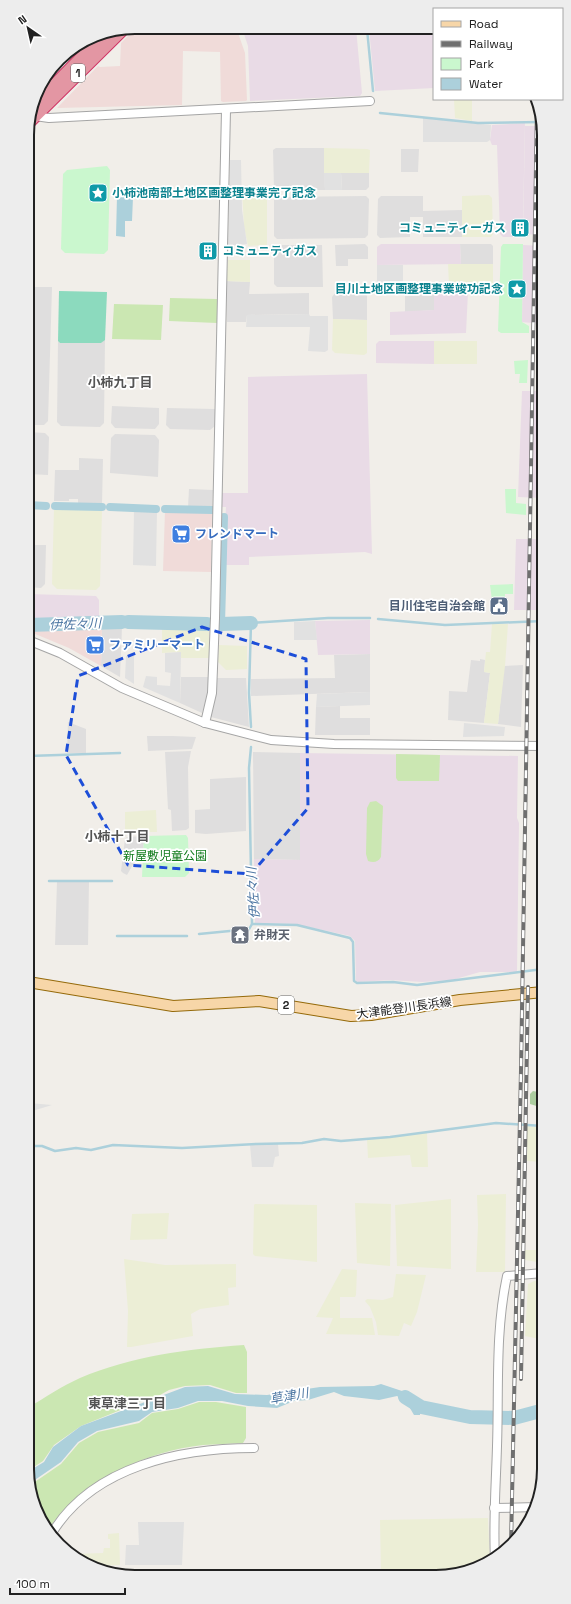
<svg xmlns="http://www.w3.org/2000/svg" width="571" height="1604" font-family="'Space Grotesk','Noto Sans JP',sans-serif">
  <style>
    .residential { fill: #dfdede }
    .commercial { fill: #f0dbd9 }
    .industrial { fill: #e9dbe6 }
    .farmland { fill: #eceed6 }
    .grass { fill: #cbe7b2 }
    .forest { fill: #accda0 }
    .park { fill: #caf7ce }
    .pitch { fill: #8cdabe }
    .parking { fill: #e1e1e1 }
    .water { fill: #acd0db }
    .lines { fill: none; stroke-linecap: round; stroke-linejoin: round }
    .stream { stroke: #acd0db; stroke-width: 2.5 }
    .canal { stroke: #acd0db; stroke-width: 8 }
    .river { stroke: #acd0db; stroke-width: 14 }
    .minor-casing { stroke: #a5a5a5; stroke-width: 10 }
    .major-casing { stroke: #956a0a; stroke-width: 12 }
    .highway-casing { stroke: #d13466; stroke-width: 14 }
    .minor { stroke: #fff; stroke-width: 8 }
    .major { stroke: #f7d6a8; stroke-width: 10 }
    .highway { stroke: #e396a3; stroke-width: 12 }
    .rail-casing { stroke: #6f6f6f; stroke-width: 4 }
    .rail { stroke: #fff; stroke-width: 2.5; stroke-dasharray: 8; stroke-linecap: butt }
    .marked { fill: none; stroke: #1d4ed8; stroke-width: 3; stroke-dasharray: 8 5; stroke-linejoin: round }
    .labels { text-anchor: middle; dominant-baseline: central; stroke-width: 3.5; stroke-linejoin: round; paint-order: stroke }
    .shield { fill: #fff; stroke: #646464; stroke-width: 1 }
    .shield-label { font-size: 11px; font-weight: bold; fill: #212121 }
    .culture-label { font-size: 12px; font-weight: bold; fill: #0d838f; stroke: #fff; text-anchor: start }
    .shop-label { font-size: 12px; font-weight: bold; fill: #366cbe; stroke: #fff; text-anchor: start }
    .service-label { font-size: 12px; font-weight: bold; fill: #4e5e75; stroke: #fff; text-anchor: end }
    .park-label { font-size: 12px; fill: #137c1e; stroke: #fff }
    .worship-label { font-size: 12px; font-weight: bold; fill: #5b616d; stroke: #fff; text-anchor: start }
    .street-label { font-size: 12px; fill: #212121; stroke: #fff }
    .neighbourhood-label { font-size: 13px; font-weight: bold; fill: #545454; stroke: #fff }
    .water-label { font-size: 13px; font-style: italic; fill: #4f78a4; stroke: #fff }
    .rim { fill: none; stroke: #212121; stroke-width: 2 }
  </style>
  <rect width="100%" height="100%" fill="#f1eee9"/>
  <g class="residential">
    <polygon points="276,148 324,148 325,190 276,190 274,188 273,150"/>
    <polygon points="401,149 419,149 418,172 401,172"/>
    <polygon points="341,173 369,173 369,187 366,190 342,190"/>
    <polygon points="366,196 369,199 368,235 365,238 277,239 274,236 274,200 276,197"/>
    <polygon points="381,196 423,196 423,211 462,210 462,237 423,237 423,217 410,217 410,237 380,238 377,235 378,199"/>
    <polygon points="365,244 368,247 368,259 348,259 348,266 336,266 335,245"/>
    <polygon points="460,244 491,244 493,246 493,264 461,264"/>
    <polygon points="277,245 322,245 323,287 277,287 274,284 274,248"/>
    <polygon points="226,281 250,282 249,294 309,293 309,314 247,315 246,322 227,322"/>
    <polygon points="28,287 52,287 48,421 44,425 28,425"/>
    <polygon points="335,293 365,293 367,296 367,320 333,319 332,297"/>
    <polygon points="405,293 434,293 434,310 405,312"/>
    <polygon points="105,339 104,423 100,427 61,426 57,422 58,341 60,343 101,343"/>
    <polygon points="112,406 159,408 159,424 155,429 115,428 111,423"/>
    <polygon points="167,408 215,409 215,426 210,430 170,429 166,425"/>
    <polygon points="28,432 45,433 49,437 48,475 28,474"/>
    <polygon points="115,434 155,435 159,440 158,477 110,473 111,438"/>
    <polygon points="79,458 103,459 102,504 78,504 78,499 69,499 69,501 54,501 55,470 79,470"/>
    <polygon points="189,489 213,490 212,507 188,507"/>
    <polygon points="28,545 46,545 45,584 41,588 28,587"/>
    <polygon points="121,625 122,627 120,677 101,666 102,627"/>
    <polygon points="370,654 370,692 251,696 251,679 335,678 334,655"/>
    <polygon points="480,659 485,660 484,672 490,673 484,723 448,720 449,691 467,692 471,660 480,661"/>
    <polygon points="523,665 521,727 498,724 504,666"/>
    <polygon points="181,677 208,677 208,695 202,713 180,703"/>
    <polygon points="217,678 246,678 249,727 211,717 216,695"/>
    <polygon points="340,706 340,718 370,718 370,735 315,735 316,707"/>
    <polygon points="68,722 86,729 86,753 67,753"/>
    <polygon points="147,736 173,736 196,737 192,749 148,751"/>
    <polygon points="191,751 188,767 189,828 186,830 172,831 171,810 168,809 165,752"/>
    <polygon points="253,752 300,753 300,860 254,859"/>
    <polygon points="246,777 246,831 206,834 195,833 195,810 210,809 210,779"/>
    <polygon points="144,836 143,860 135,861 127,875 123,873 121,871 125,839 127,837"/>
    <polygon points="89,881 88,945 55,945 57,882"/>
  </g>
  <g class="commercial">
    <polygon points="137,27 146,27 147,29 237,30 245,53 247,100 246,101 223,102 221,101 220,52 183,51 182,105 57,108 98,66 100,67 120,66 121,43"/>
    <polygon points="93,36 75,53 37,92 38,87 63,54"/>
    <polygon points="165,511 212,511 211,572 163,571"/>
    <polygon points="102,627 101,666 69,648 28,631 28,629"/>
  </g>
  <g class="industrial">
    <polygon points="242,28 356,28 362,93 360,96 250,101 248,46"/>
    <polygon points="369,29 434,29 434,88 375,91"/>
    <polygon points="525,123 523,222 517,222 517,237 503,237 500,234 497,145 492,145 490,140 492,125"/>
    <polygon points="525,126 542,126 542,235 523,234"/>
    <polygon points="381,244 460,244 461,264 377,265 377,247"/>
    <polygon points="523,245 542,246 542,324 522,322"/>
    <polygon points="468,292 466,333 390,335 390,312 434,310 434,293"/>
    <polygon points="379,341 434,341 434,364 376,363 376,344"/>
    <polygon points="367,374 372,554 365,552 249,557 249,565 223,565 226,507 222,507 222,493 248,493 248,377"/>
    <polygon points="522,391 542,391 542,498 518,497"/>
    <polygon points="516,539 542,539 543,610 514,610"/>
    <polygon points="28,594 96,596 99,600 99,621 28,622"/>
    <polygon points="370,620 370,654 318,655 315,621"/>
    <polygon points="300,753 518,756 517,818 519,823 517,972 480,972 452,980 422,982 391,980 358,982 356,981 355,941 350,936 295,924 255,923 254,859 300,860"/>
  </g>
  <g class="farmland">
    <polygon points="454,99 472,99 472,121 455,118"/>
    <polygon points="324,148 367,149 370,150 369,173 324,173"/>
    <polygon points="242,189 267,189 267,245 248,246 244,226"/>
    <polygon points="489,195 492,198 493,234 491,237 462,237 462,196"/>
    <polygon points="228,260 250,260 250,282 226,281"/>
    <polygon points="448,264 493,264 493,283 490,285 449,285"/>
    <polygon points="333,319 367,320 367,353 364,355 335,353 332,350"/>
    <rect x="434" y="341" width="43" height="23"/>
    <polygon points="54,508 102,510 100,586 96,590 57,589 52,584"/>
    <polygon points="492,624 508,624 505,666 498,724 484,723 490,673 484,672 486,652 490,652"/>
    <polygon points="162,626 209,630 209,658 181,658 181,652 162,653"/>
    <polygon points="219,645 247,646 247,669 226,670 218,662"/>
    <polygon points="156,810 157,832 128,832 125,829 125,812"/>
    <polygon points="527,1126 543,1128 543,1162 527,1161"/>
    <polygon points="427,1133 428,1167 412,1167 410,1155 368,1158 367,1139"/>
    <polygon points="506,1194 505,1272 476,1272 478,1225 477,1195"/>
    <polygon points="451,1199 451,1269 397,1266 395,1205"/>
    <polygon points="355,1203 391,1204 390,1266 357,1263"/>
    <polygon points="255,1204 317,1205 317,1262 255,1256 253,1254 254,1205"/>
    <polygon points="169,1213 167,1239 130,1240 132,1214"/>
    <polygon points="525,1250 543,1250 543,1263 525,1260"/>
    <polygon points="124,1259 165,1265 236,1264 236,1287 228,1288 229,1305 200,1309 191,1314 193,1336 131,1347 127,1347 128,1311"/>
    <polygon points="342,1269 357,1270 356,1295 355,1297 340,1297 340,1318 372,1318 375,1335 326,1334 333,1318 316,1317"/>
    <polygon points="396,1274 426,1275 417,1312 411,1326 404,1323 399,1336 378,1335 376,1322 370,1307 365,1301 367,1299 383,1300 393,1297"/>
    <polygon points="534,1281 544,1281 544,1340 525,1336 528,1284"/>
    <polygon points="488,1518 490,1563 469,1570 381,1572 380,1520"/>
    <polygon points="119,1533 120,1565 97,1566 74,1554 103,1553 104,1548 110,1548 110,1539 108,1539 108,1534"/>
  </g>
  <g class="grass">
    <polygon points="170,298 217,299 217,323 169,321"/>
    <polygon points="114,304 163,305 161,340 112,339"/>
    <polygon points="396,754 440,755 439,781 398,781 396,778"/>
    <path d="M 376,801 L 383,806 L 381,857 C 378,862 374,863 368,861 L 366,854 L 367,808 L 370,802 Z"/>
    <polygon points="537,932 543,932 543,968 540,969"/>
    <path d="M 244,1345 L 247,1352 L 247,1393 L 236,1393 L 210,1385 L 185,1386 L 169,1390 L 153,1399 L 133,1403 L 123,1409 L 81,1426 L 54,1445 L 43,1461 L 29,1470 L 29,1407 C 46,1397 62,1386 80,1378 C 132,1356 187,1349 244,1345 Z"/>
    <path d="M 199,1402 L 216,1402 L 246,1407 L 246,1438 L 243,1443 C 230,1444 216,1444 203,1445 C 146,1451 82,1481 49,1528 L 29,1491 L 29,1486 L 61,1464 L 79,1443 L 98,1432 L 139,1423 L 152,1413 L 178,1409 Z"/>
  </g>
  <polygon class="forest" points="533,1091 543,1093 543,1108 530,1104 530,1094"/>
  <g class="park">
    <polygon points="107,166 110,170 108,250 104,254 65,253 61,249 63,174 67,170"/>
    <polygon points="503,244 523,244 522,322 529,326 529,333 501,333 498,331 501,247"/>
    <polygon points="528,360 527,383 519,383 520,374 515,374 514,361"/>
    <polygon points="505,489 516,489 516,503 526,504 526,515 506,513"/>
    <polygon points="513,584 513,594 505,594 505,599 492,600 490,585"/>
    <polygon points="186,835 188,838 189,873 185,877 142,877 144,836"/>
  </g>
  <polygon class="pitch" points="59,291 107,292 105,340 101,343 60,343 58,341"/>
  <g class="parking">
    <polygon points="423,118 491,125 490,140 487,142 423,142"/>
    <polygon points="230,160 241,160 242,210 247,244 228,246"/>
    <polygon points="324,173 341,173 342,190 325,190"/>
    <polygon points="377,265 403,265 403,286 379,286 377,283"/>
    <polygon points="309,314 310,316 328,316 328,350 325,352 308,351 310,327 246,327 247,315"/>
    <polygon points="134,510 157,510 156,566 133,565"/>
    <polygon points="315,621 317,640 294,640 294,622"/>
    <polygon points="181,652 180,703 143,687 146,676 157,677 157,685 170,686 171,673 165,672 165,653"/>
    <polygon points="126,656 134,656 134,684 125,678"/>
    <polygon points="370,692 370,705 316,707 317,694"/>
    <polygon points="464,723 505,727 504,736 463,737"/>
    <polygon points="540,825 543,825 543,870 539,870"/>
    <polygon points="538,872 543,872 543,932 537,932"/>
    <polygon points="29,1103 52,1105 29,1112"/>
    <polygon points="278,1144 279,1156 275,1157 273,1167 252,1167 250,1145"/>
    <polygon points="138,1522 184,1522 182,1565 125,1565 126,1545 139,1545"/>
  </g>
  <g class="water">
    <polygon points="117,196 133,197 132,221 125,221 125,237 116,236"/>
    <polygon points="381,1384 402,1391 412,1399 420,1401 420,1415 414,1415 407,1403 397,1396 379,1400 344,1396 334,1392 308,1400 294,1401 277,1408 248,1406 222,1401 198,1401 178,1408 152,1412 139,1421 97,1431 78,1442 61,1462 29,1484 29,1471 44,1462 53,1447 81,1426 185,1387 208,1386 235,1394 267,1395 320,1387 374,1386"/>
  </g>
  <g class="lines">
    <g class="stream">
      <polyline points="367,29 373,91"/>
      <polyline points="380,113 478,123 542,122"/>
      <polyline points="378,619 445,625 543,621"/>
      <polyline points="251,727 249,693 251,623 328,618 370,618"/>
      <polyline points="251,747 249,768 252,924 297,925 350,938 353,942 354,981 357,983 393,982 417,985 543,969"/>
      <polyline points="28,756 120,753"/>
      <polyline points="28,880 30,880"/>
      <polyline points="49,881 112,881"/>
      <polyline points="199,934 240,930 248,931 252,924"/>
      <polyline points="117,936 187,936"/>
      <polyline points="29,1146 42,1146 55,1151 76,1148 91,1150 113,1145 182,1148 256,1144 302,1143 324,1139 341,1141 390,1137 496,1123 543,1126"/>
    </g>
    <g class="canal">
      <polyline points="28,505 46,506"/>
      <polyline points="55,506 102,507"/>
      <polyline points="110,507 156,509"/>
      <polyline points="165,509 212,510"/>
      <polyline points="221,624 224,517"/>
    </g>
    <g class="river">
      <polyline points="128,622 207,624"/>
      <polyline points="221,624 251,623"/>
      <polyline points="28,625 122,622"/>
      <polyline points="405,1397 421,1407 470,1417 514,1418 544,1410"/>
    </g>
    <g class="minor-casing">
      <g id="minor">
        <polyline points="35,116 49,118 370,101"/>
        <polyline points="28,640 60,653 122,688 205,723 271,740 334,744 543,746"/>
        <polyline points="205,723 212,693 215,618 226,110"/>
        <polyline points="494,1508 537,1507"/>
        <path d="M 52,1533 C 93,1466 181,1448 254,1448"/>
        <path d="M 495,1559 C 493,1521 496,1484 497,1446 C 499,1390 495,1332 507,1276 L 543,1273"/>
      </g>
    </g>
    <g class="major-casing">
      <polyline id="major" points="28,982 173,1006 259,1001 351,1016 371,1015 460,1000 543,992"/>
    </g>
    <g class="highway-casing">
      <g id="highway">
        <polyline points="38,102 106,33"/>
        <polyline points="28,123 122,30"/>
      </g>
    </g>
    <use href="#minor" class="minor"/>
    <use href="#major" class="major"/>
    <use href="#highway" class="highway"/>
    <g class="rail-casing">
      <g id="rail">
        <polyline points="521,1379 528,987"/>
        <polyline points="511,1546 521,1070 537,105"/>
      </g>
    </g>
    <use href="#rail" class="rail"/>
  </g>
  <path class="marked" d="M 202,627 L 306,659 L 308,808 L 251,874 L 128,865 L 66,755 L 78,676 Z"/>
  <defs>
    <g id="sight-square" transform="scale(1)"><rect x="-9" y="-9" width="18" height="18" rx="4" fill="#0f9aa8" stroke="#fff"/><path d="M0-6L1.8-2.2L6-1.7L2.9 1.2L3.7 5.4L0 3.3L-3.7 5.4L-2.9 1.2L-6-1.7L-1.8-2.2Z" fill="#fff"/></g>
    <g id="building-square" transform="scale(1)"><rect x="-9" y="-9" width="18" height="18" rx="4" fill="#0f9aa8" stroke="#fff"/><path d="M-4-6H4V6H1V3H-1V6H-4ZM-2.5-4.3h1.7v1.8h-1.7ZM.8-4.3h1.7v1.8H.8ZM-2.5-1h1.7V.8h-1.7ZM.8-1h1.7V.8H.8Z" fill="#fff"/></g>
    <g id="supermarket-square" transform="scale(1)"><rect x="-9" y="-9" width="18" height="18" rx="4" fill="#3f7fe0" stroke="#fff"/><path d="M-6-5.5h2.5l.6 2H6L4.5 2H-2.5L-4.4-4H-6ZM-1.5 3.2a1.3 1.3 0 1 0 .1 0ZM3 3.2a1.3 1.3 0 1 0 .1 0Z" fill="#fff"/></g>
    <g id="civic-square" transform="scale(1)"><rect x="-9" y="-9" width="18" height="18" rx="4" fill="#5c6f8a" stroke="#fff"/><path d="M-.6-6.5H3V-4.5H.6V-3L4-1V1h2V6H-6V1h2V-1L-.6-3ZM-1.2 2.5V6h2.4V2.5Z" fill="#fff"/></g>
    <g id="temple-square" transform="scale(1)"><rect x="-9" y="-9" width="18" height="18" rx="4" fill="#6b7280" stroke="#fff"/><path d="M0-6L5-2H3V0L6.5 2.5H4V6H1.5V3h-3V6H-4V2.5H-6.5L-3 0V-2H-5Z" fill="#fff"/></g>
  </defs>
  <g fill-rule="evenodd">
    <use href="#sight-square" x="98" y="193"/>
    <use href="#building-square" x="520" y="228"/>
    <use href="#building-square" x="208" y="251"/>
    <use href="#sight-square" x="517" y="289"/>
    <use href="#supermarket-square" x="181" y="534"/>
    <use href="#civic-square" x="499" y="606"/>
    <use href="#supermarket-square" x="95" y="645"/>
    <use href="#temple-square" x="240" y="935"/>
  </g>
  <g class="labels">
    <g class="shield">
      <rect x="71" y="64" width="14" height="18" rx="3"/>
      <rect x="278" y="996" width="16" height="18" rx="3"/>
    </g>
    <g class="shield-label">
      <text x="78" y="73">1</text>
      <text x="286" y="1005">2</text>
    </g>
    <g class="culture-label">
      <text x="112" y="193">小柿池南部土地区画整理事業完了記念</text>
      <text x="506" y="228" text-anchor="end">コミュニティーガス</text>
      <text x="222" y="251">コミュニティガス</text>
      <text x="503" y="289" text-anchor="end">目川土地区画整理事業竣功記念</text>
    </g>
    <g class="shop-label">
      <text x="195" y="534">フレンドマート</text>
      <text x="109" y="645">ファミリーマート</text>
    </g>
    <g class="service-label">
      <text x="485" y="606">目川住宅自治会館</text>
    </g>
    <g class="park-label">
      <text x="165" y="856">新屋敷児童公園</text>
    </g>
    <g class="worship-label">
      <text x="254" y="935">弁財天</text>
    </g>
    <g class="street-label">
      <text transform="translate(404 1008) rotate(-8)">大津能登川長浜線</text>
    </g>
    <g class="neighbourhood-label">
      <text x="120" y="382">小柿九丁目</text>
      <text x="117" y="836">小柿十丁目</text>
      <text x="127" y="1403">東草津三丁目</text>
    </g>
    <g class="water-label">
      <text transform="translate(75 624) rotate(-2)">伊佐々川</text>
      <text transform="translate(253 893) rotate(-94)">伊佐々川</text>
      <text transform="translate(289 1396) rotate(-10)">草津川</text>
    </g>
  </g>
  <path d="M0 0H571V1604H0ZM135 34H436A101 101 0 0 1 537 135V1469A101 101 0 0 1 436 1570H135A101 101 0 0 1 34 1469V135A101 101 0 0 1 135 34Z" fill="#ededed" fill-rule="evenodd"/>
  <path class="rim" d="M135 34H436A101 101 0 0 1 537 135V1469A101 101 0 0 1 436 1570H135A101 101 0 0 1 34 1469V135A101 101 0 0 1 135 34Z"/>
  <rect x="433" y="8" width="130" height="92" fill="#ffffff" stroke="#a6a6a6"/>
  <rect x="441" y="21" width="20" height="6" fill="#f7d6a8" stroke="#a6a6a6"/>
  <text x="469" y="28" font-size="12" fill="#212121">Road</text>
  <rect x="441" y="41" width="20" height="6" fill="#6f6f6f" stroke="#a6a6a6"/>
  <text x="469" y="48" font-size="12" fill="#212121">Railway</text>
  <rect x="441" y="58" width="20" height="12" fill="#caf7ce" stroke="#a6a6a6"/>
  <text x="469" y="68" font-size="12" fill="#212121">Park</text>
  <rect x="441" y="78" width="20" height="12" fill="#acd0db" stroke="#a6a6a6"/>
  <text x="469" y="88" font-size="12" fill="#212121">Water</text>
  <g transform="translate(28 28) rotate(326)" stroke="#ffffff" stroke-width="3" paint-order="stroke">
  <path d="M0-3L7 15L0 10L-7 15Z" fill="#212121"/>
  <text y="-6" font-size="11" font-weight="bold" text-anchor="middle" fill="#212121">N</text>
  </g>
  <path d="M10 1588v6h115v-6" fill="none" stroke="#212121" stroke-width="2"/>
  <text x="16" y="1588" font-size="12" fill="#212121" stroke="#ffffff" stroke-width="3" paint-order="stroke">100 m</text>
</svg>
